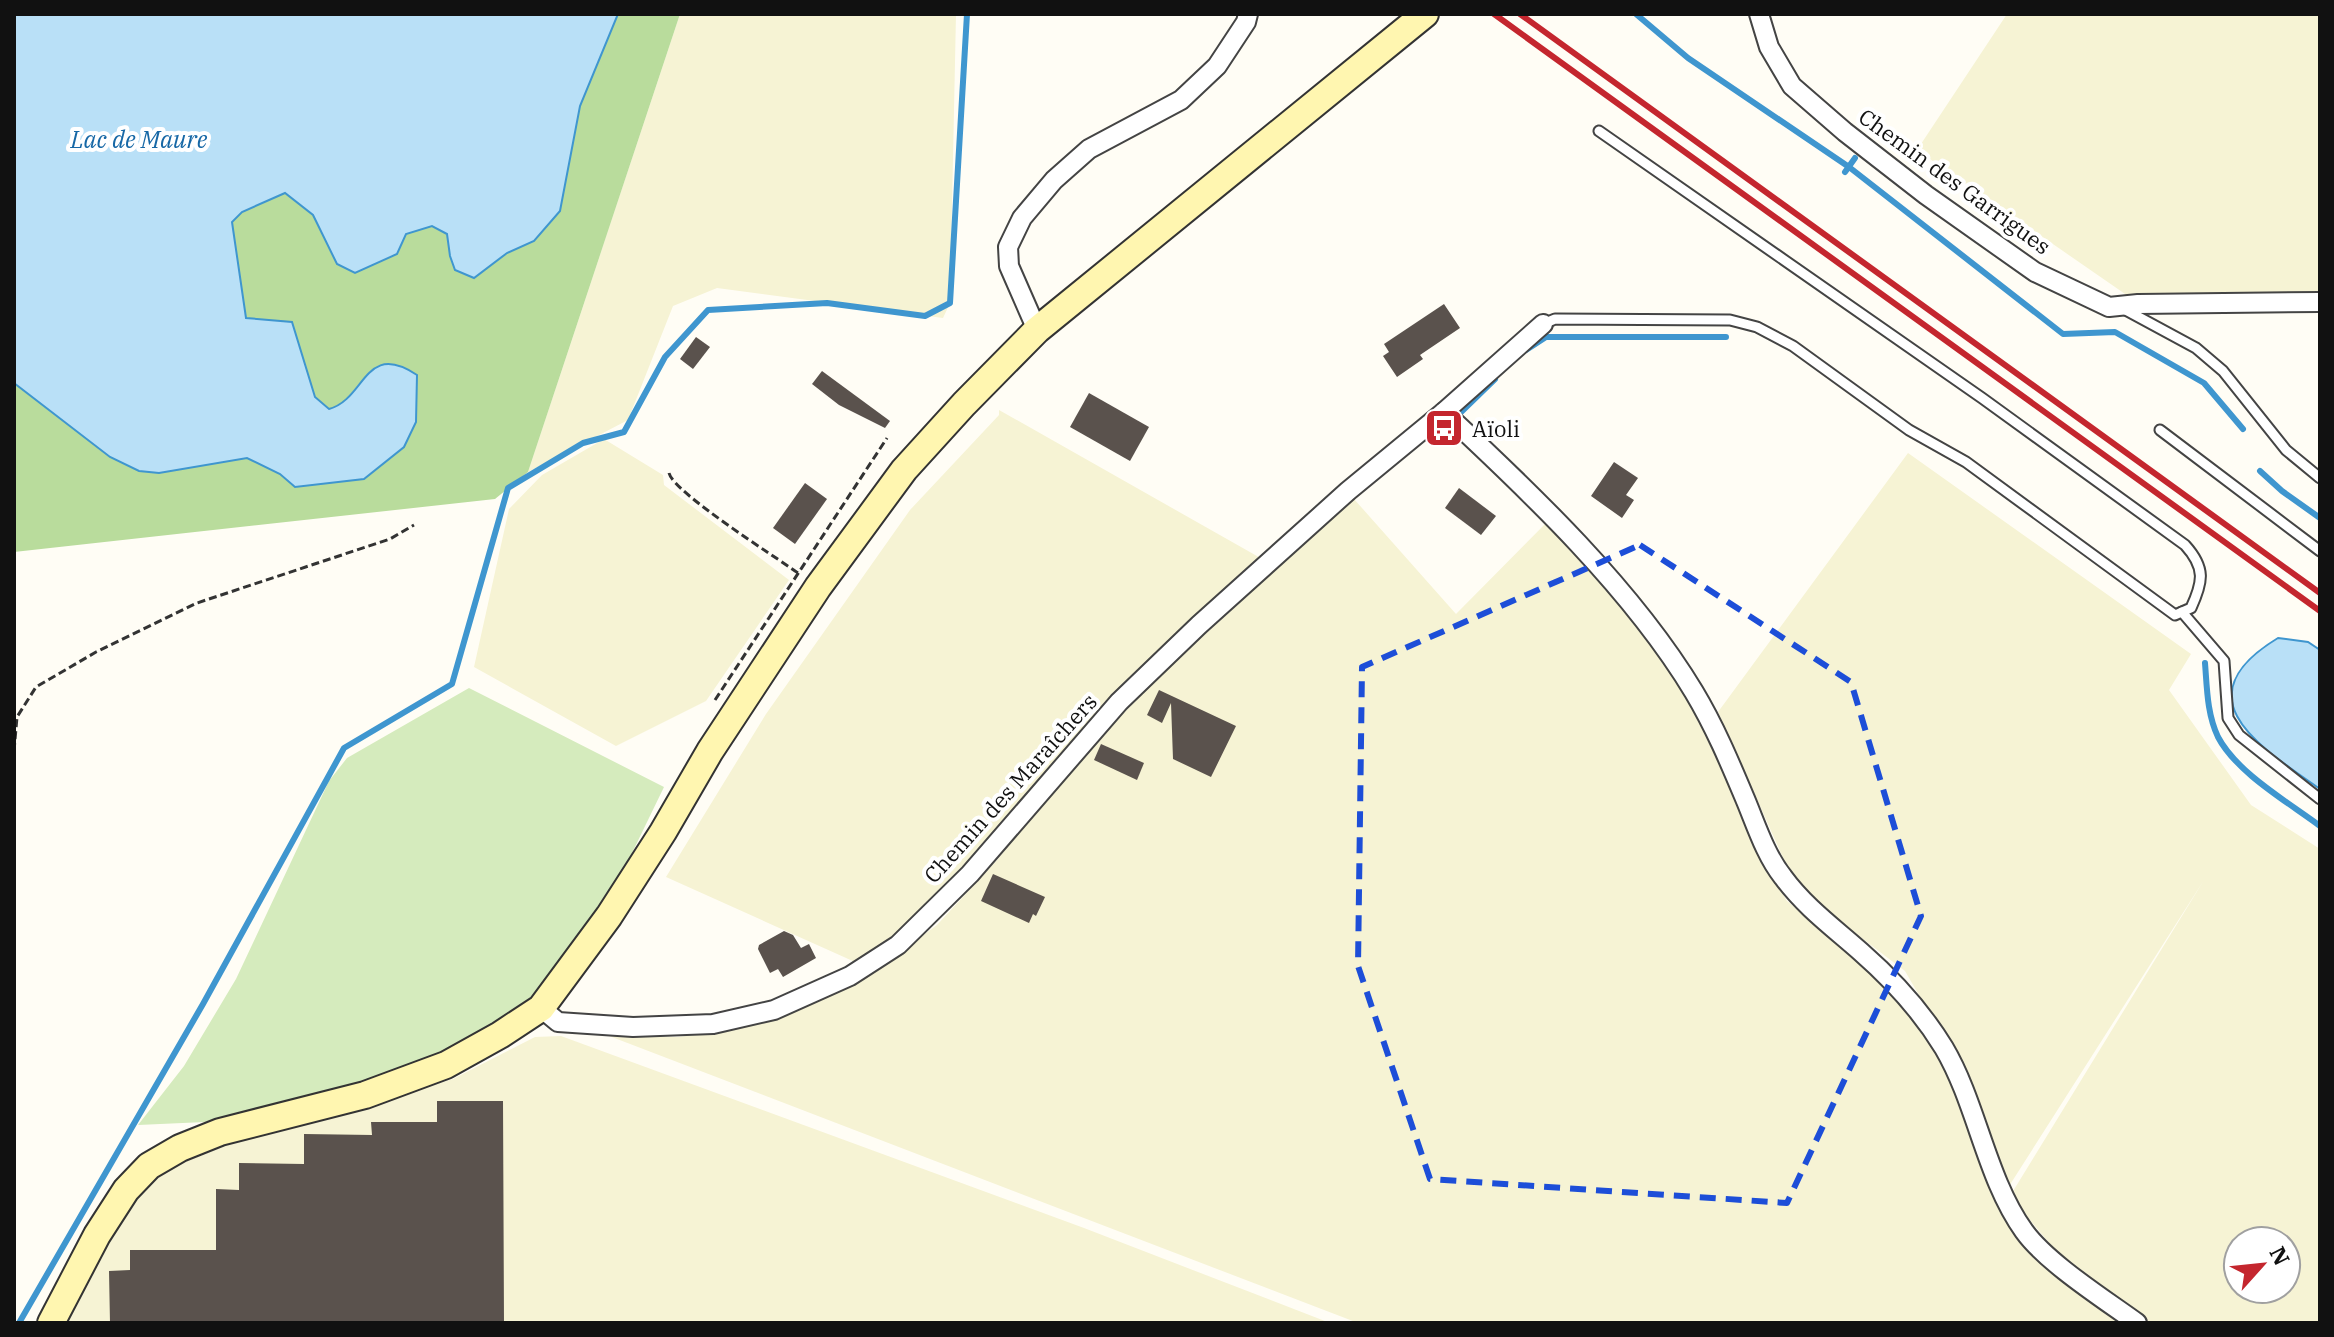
<svg xmlns="http://www.w3.org/2000/svg" width="2334" height="1337" font-family="'IBM Plex Serif',serif">
  <style>
    .farmland { fill: #f6f3d4; fill-rule: evenodd }
    .green { fill: #d5ebbd }
    .forest { fill: #b9dc9c }
    .water { fill: #b9e0f7; stroke: #3f96cf; stroke-width: 2 }
    .lines { fill: none; stroke-linecap: round; stroke-linejoin: round }
    .stream { stroke: #3f96cf; stroke-width: 6 }
    .building { fill: #5a524d }
    .lane-casing { stroke: #444; stroke-width: 13 }
    .street-casing { stroke: #444; stroke-width: 22 }
    .secondary-casing { stroke: #333; stroke-width: 30 }
    .path { stroke: #333; stroke-width: 3; stroke-dasharray: 8 4; stroke-linecap: butt }
    .lane { stroke: #fff; stroke-width: 9 }
    .street { stroke: #fff; stroke-width: 18 }
    .secondary { stroke: #fff6b0; stroke-width: 26 }
    .rail { stroke: #c4262e; stroke-width: 6 }
    .marked { fill: none; stroke: #1d4ed8; stroke-width: 6; stroke-dasharray: 16 10; stroke-linejoin: round }
    .labels { text-anchor: middle; dominant-baseline: central; stroke-width: 8; stroke-linejoin: round; paint-order: stroke }
    .street-label { font-size: 22px; fill: #111; stroke: #fff }
    .poi-label { font-size: 22px; fill: #111; stroke: #fff; text-anchor: start }
    .water-label { font-size: 24px; font-style: italic; fill: #1768a6; stroke: #fff }
  </style>
  <rect width="100%" height="100%" fill="#fffdf5"/>
  <g class="farmland">
    <polygon points="680,14 956,14 950,303 943,318 717,288 673,306 628,420 528,472"/>
    <polygon points="2007,14 2320,14 2320,294 2208,293 2128,296 1917,150"/>
    <polygon points="999,410 1264,560 1254,564 1130,679 936,898 907,926 855,962 666,877 766,714 910,510 999,415"/>
    <polygon points="604,439 663,475 664,485 789,580 706,701 616,746 474,667 509,509 542,475"/>
    <path d="M 1908,453 L 2191,654 L 2169,690 L 2251,805 L 2320,849 L 2320,1323 L 2151,1323 L 2055,1250 L 2010,1196 L 2204,880 L 2004,1194 L 1958,1063 L 1905,971 L 1797,889 L 1718,712 ZM 2238,1241 L 2286,1241 L 2286,1289 L 2238,1289 Z"/>
    <polygon points="1354,499 1456,614 1549,520 1624,596 1700,709 1751,841 1787,901 1893,987 1937,1043 2001,1207 2131,1323 1358,1323 604,1034 677,1037 718,1032 774,1018 830,995 877,969 937,925 997,860 1077,762 1160,675"/>
    <polygon points="561,1036 1084,1228 1330,1323 63,1323 134,1200 171,1165 242,1139 453,1079 535,1037"/>
  </g>
  <polygon class="green" points="469,688 664,787 601,917 538,1002 497,1029 364,1085 265,1111 205,1122 138,1125 184,1066 236,979 329,781 347,758"/>
  <polygon class="forest" points="618,14 680,14 528,472 495,499 14,552 14,383 110,457 159,473 247,458 280,474 295,487 371,370 341,405 329,409 315,397 292,322 246,319 231,222 242,212 285,193 313,215 337,264 406,234 432,226 447,233 450,256 474,278 507,253 534,241 560,211 580,106"/>
  <g class="water">
    <path d="M 14,14 L 618,14 L 580,106 L 560,211 L 534,241 L 507,253 L 474,278 L 455,270 L 450,256 L 447,234 L 432,226 L 406,234 L 397,254 L 355,273 L 337,264 L 313,215 L 285,193 L 242,212 L 232,222 L 246,318 L 292,322 L 315,397 L 329,409 C 366,399 364,340 417,375 L 416,422 L 404,447 L 364,479 L 295,487 L 280,474 L 247,458 L 159,473 L 139,471 L 110,457 L 14,383 Z"/>
    <path d="M 2278,638 L 2308,642 L 2320,650 L 2320,789 C 2260,747 2179,698 2278,638 Z"/>
  </g>
  <g class="lines">
    <g class="stream">
      <polyline points="1636,14 1688,58 1849,167 2063,334 2115,332 2204,383 2243,429"/>
      <polyline points="1873,132 1878,126"/>
      <polyline points="1845,172 1855,158"/>
      <polyline points="1526,350 1546,337 1726,337"/>
      <polyline points="1460,413 1495,379"/>
      <polyline points="2260,471 2282,491 2320,518"/>
      <path d="M 2205,663 C 2207,688 2207,714 2218,737 C 2237,773 2288,802 2320,826"/>
      <polyline points="19,1323 203,1004 344,748 452,684 508,488 583,443 624,432 665,357 708,310 827,303 925,316 950,303 967,14"/>
    </g>
  </g>
  <g class="building">
    <polygon points="1444,304 1460,328 1420,355 1423,359 1397,377 1383,356 1389,352 1384,344"/>
    <polygon points="696,337 710,347 693,369 680,359"/>
    <polygon points="822,371 890,421 885,428 839,405 812,384"/>
    <polygon points="1089,393 1149,427 1130,461 1070,427"/>
    <polygon points="1614,462 1638,478 1626,495 1634,500 1622,518 1591,496"/>
    <polygon points="805,483 827,499 795,544 773,528"/>
    <polygon points="1459,488 1496,516 1481,535 1445,508"/>
    <polygon points="1159,690 1236,726 1211,777 1173,759 1171,703 1162,723 1147,715"/>
    <polygon points="1101,744 1144,763 1137,780 1094,760"/>
    <polygon points="993,874 1045,897 1036,916 1033,914 1029,923 981,901"/>
    <polygon points="784,931 793,935 801,948 809,944 816,958 783,977 778,969 770,973 758,949 759,945"/>
    <polygon points="437,1101 503,1101 504,1323 110,1323 109,1271 130,1270 130,1250 216,1250 216,1189 239,1190 239,1163 304,1164 304,1134 372,1135 371,1122 437,1122"/>
  </g>
  <g class="lines">
    <g class="lane-casing">
      <g id="lane">
        <polyline points="2122,308 2196,348 2223,371 2286,450 2320,478"/>
        <path d="M 1543,324 L 1555,319 L 1730,320 L 1757,327 L 1793,346 L 1909,430 L 1966,462 L 2175,615 L 2191,608 C 2203,582 2206,568 2185,545 L 1982,398 L 1599,131"/>
        <polyline points="2160,430 2320,551"/>
        <polyline points="2182,612 2224,661 2228,718 2239,735 2320,799"/>
      </g>
    </g>
    <g class="street-casing">
      <g id="street">
        <polyline points="1759,14 1769,47 1792,86 1845,132 1926,195 2035,272 2109,307 2138,304 2320,302"/>
        <polyline points="1037,330 1009,266 1008,247 1022,218 1054,180 1089,149 1181,100 1217,66 1246,22 1248,14"/>
        <path d="M 1444,412 C 1531,493 1632,589 1694,692 C 1715,727 1730,763 1746,801 C 1756,825 1766,856 1783,877 C 1805,907 1834,928 1861,952 C 1893,980 1922,1012 1944,1048 C 1977,1104 1986,1178 2024,1231 C 2047,1263 2104,1299 2137,1323"/>
        <polyline points="541,1008 558,1022 633,1027 713,1024 774,1010 850,976 898,945 970,874 1119,702 1199,625 1348,491 1444,412 1543,324"/>
      </g>
    </g>
    <g class="secondary-casing">
      <polyline id="secondary" points="51,1323 97,1235 126,1190 149,1166 180,1148 220,1132 365,1095 446,1065 500,1035 541,1008 609,916 663,832 710,751 818,587 904,470 964,404 1037,330 1425,14"/>
    </g>
    <g class="path">
      <path d="M 669,473 C 674,493 776,557 798,573"/>
      <polyline points="715,700 887,438"/>
      <polyline points="14,751 17,717 36,687 96,652 197,603 390,539 414,525"/>
    </g>
    <use href="#lane" class="lane"/>
    <use href="#street" class="street"/>
    <use href="#secondary" class="secondary"/>
    <g class="rail">
      <polyline points="1494,14 2320,611"/>
      <polyline points="1520,14 2320,593"/>
    </g>
  </g>
  <path class="marked" d="M 1640,545 L 1851,682 L 1921,916 L 1787,1203 L 1430,1179 L 1358,966 L 1362,667 Z"/>
  <defs>
    <g id="bus-square" transform="scale(2)"><rect x="-9" y="-9" width="18" height="18" rx="4" fill="#c4262e" stroke="#fff"/><path d="M-5-6H5V4H4V6H2V4H-2V6H-4V4H-5ZM-3.5-4V0h7V-4ZM-3.5 1.2v1.5H-2V1.2ZM2 1.2v1.5H3.5V1.2Z" fill="#fff"/></g>
  </defs>
  <g fill-rule="evenodd">
    <use href="#bus-square" x="1444" y="428"/>
  </g>
  <g class="labels">
    <g class="street-label">
      <text transform="translate(1955 181) rotate(36)">Chemin des Garrigues</text>
      <text transform="translate(1010 788) rotate(-48)">Chemin des Maraîchers</text>
    </g>
    <g class="poi-label">
      <text x="1472" y="428">Aïoli</text>
    </g>
    <g class="water-label">
      <text x="139" y="139">Lac de Maure</text>
    </g>
  </g>
  <rect width="2334" height="1337" fill="none" stroke="#111111" stroke-width="32"/>
  <g transform="translate(2262 1265) rotate(63)"><circle r="38" fill="#ffffff" stroke="#a0a0a0" stroke-width="2"/>
  <path d="M0-6L14 30L0 20L-14 30Z" fill="#c4262e"/>
  <text y="-12" font-size="22" font-weight="bold" text-anchor="middle" fill="#111111">N</text>
  </g>
</svg>
